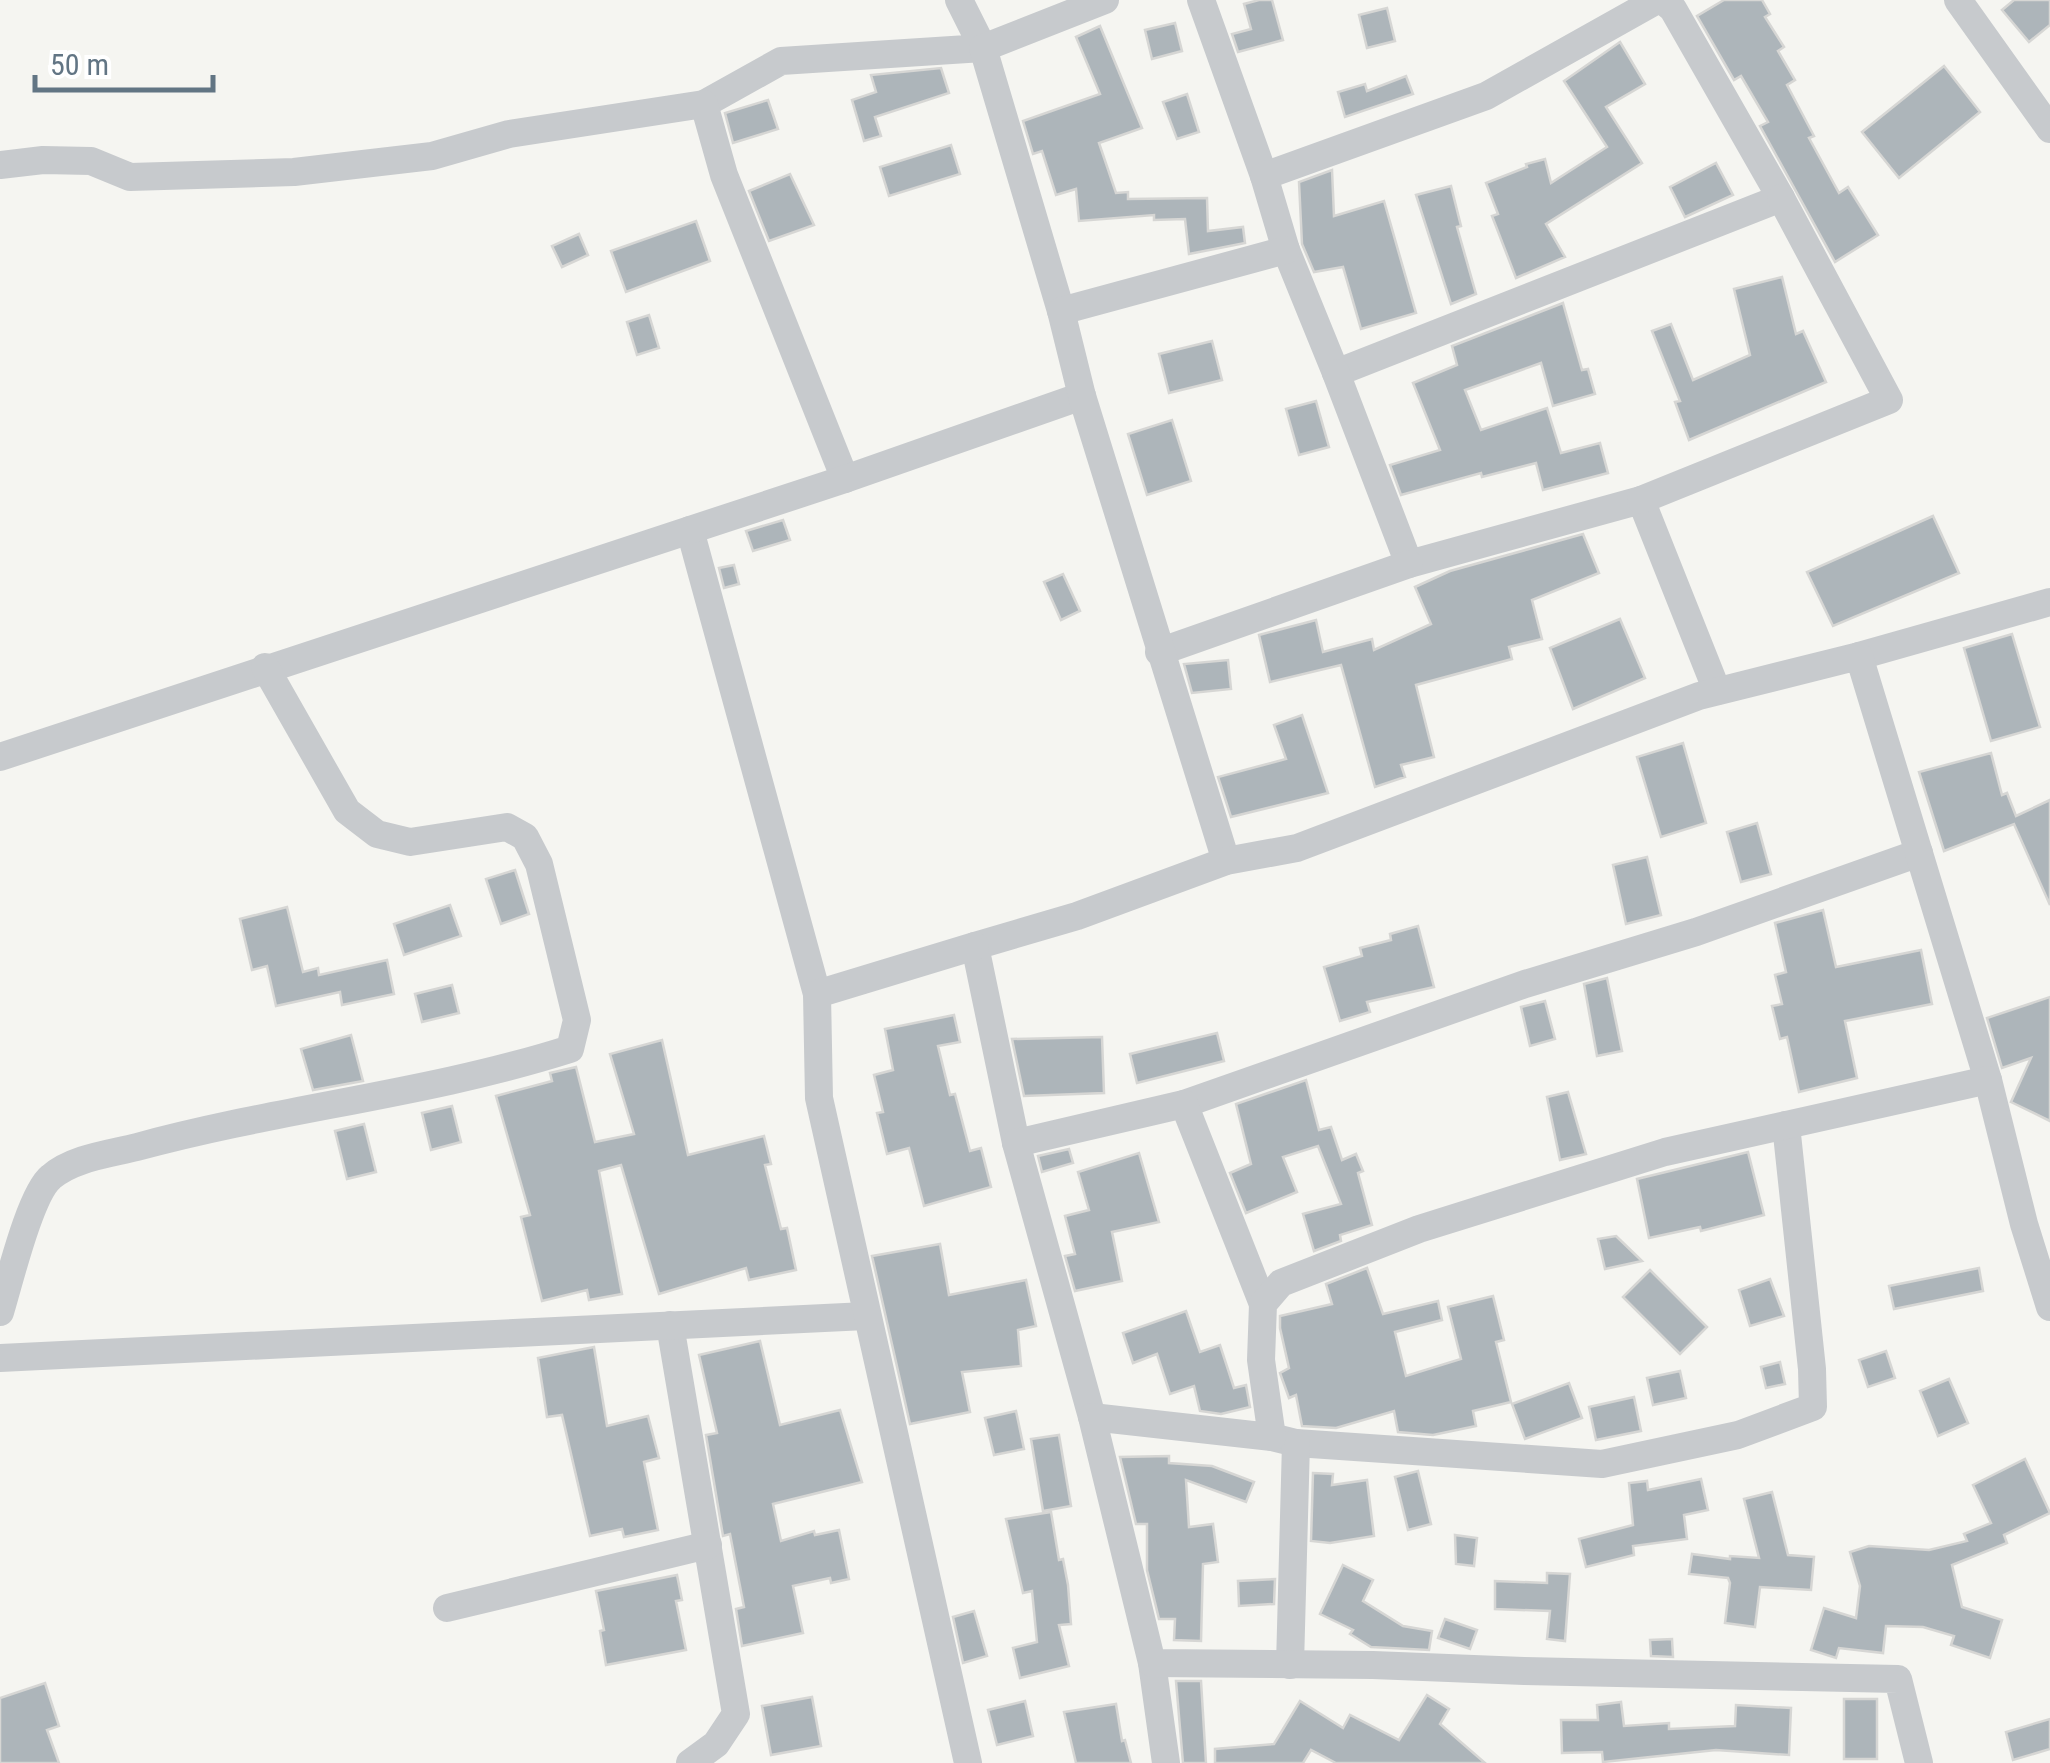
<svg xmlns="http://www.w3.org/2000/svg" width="2050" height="1763" font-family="'Roboto Condensed',sans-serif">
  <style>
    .building { fill: #adb5ba; stroke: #d6d6d4; stroke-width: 2.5 }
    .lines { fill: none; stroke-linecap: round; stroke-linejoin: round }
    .minor { stroke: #c7cacd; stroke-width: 28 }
  </style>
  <rect width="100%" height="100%" fill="#f5f5f1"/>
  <g class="building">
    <polygon points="1259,0 1272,0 1283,40 1238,52 1232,34 1251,29 1244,4"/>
    <polygon points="1724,0 1762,0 1770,14 1765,17 1784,47 1778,51 1795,80 1787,85 1814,136 1809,138 1839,193 1848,187 1878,235 1835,262 1760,126 1768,122 1741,76 1734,80 1697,16"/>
    <polygon points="2014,0 2050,0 2050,25 2029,42 2002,10"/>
    <polygon points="1387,8 1395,41 1367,48 1359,15"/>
    <polygon points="1175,23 1182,51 1152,59 1145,30"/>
    <polygon points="1100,26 1142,128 1099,143 1116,193 1128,192 1128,199 1207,198 1208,231 1243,227 1245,243 1189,254 1185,219 1154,220 1154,215 1079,221 1076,189 1056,195 1042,151 1033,154 1023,121 1100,94 1076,37"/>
    <polygon points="1620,42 1645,84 1606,107 1642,163 1546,224 1565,257 1516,278 1492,216 1498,214 1486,183 1527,167 1526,164 1545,159 1551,183 1607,147 1564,81"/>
    <polygon points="1944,66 1980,112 1899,178 1862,132"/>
    <polygon points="941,68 949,93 875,117 881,136 864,141 852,100 876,92 871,75"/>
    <polygon points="1406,76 1413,94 1345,117 1338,92 1365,84 1367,91"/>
    <polygon points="1187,94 1199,132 1177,139 1163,102"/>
    <polygon points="768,100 778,129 733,143 725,113"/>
    <polygon points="951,145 960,174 889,196 880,167"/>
    <polygon points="1716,163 1733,195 1685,217 1670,187"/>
    <polygon points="1332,170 1334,216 1384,201 1416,313 1361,329 1343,267 1314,272 1302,244 1299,182"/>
    <polygon points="790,174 814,225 769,241 749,191"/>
    <polygon points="1451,186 1461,226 1457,227 1476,294 1451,304 1416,195"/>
    <polygon points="696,221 710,261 626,292 611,251"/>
    <polygon points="579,234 588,255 562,267 552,246"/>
    <polygon points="1782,277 1796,334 1803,331 1826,382 1689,440 1675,402 1680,401 1652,331 1671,324 1693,380 1750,355 1734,289"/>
    <polygon points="1563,303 1582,370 1588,369 1595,394 1553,406 1541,363 1465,390 1481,430 1547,408 1561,453 1600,443 1608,473 1543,490 1536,463 1482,477 1481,473 1401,495 1390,465 1440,450 1413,383 1457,365 1452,346"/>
    <polygon points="649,315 659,348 637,355 627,322"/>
    <polygon points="1212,341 1222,380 1169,393 1159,354"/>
    <polygon points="1316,401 1329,447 1299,455 1286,409"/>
    <polygon points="1172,420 1191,481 1147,495 1128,434"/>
    <polygon points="1933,516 1959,573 1833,626 1807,572"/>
    <polygon points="783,520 790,540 753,551 746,531"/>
    <polygon points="1583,534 1599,573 1532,600 1542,639 1509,647 1512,659 1416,685 1434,757 1401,765 1405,777 1375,787 1341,665 1270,682 1259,635 1316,620 1323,652 1372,639 1374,650 1431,624 1415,587 1450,571"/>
    <polygon points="734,565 739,584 724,588 719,568"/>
    <polygon points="1063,574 1080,611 1061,620 1044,582"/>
    <polygon points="1620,619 1645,678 1573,709 1550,648"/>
    <polygon points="2012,634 2040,727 1991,741 1964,648"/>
    <polygon points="1228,660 1231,689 1192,693 1184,664"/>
    <polygon points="1302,715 1328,793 1231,817 1218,777 1286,759 1274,725"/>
    <polygon points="1683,743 1706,823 1661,837 1637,757"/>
    <polygon points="1991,753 2002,795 2007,793 2016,816 2050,800 2050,905 2014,824 1944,851 1919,772"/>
    <polygon points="1757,823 1771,874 1741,882 1727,832"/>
    <polygon points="1647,857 1661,915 1626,924 1613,865"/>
    <polygon points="515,870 529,914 501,924 486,879"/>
    <polygon points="450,905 461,936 404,955 394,924"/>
    <polygon points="287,907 303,972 318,968 319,975 387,960 394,994 342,1005 340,992 276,1006 267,966 252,970 240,919"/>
    <polygon points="1823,910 1836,967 1921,950 1932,1004 1845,1021 1857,1078 1799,1092 1787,1037 1780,1039 1772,1006 1782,1004 1775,975 1786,972 1775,923"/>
    <polygon points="1418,926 1434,987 1367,1002 1370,1012 1340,1021 1324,967 1362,956 1360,948 1391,940 1390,934"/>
    <polygon points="1607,978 1622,1051 1597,1056 1584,984"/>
    <polygon points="452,985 459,1013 422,1022 415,994"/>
    <polygon points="2050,997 2050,1121 2011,1102 2031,1058 2002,1068 1987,1018"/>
    <polygon points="1545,1001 1555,1039 1530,1046 1521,1007"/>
    <polygon points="954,1015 960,1042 938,1046 950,1095 955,1094 970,1151 981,1148 991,1187 924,1206 909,1148 887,1154 877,1113 883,1112 874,1075 893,1070 885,1029"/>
    <polygon points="1217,1033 1224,1061 1137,1083 1130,1054"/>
    <polygon points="351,1035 363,1081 313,1090 301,1049"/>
    <polygon points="1102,1037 1104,1093 1024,1096 1012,1039"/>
    <polygon points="662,1040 688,1155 764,1136 771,1164 765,1165 781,1229 787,1228 796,1270 749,1280 746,1268 659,1294 621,1165 599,1171 622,1294 589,1300 587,1290 542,1301 521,1217 530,1215 496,1096 552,1081 550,1073 576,1067 595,1142 634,1134 610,1054"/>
    <polygon points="1306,1080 1319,1130 1331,1127 1342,1160 1356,1154 1363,1171 1358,1173 1372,1225 1340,1235 1341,1241 1314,1251 1303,1214 1341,1204 1318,1146 1283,1157 1297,1192 1246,1213 1230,1173 1251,1164 1236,1104"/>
    <polygon points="1568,1092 1586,1154 1560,1160 1547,1097"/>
    <polygon points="452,1106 461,1142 431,1150 422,1113"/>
    <polygon points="364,1124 376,1172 347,1179 335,1131"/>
    <polygon points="1069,1149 1073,1163 1042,1172 1038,1156"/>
    <polygon points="1748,1152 1764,1215 1701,1231 1700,1227 1649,1238 1637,1179"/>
    <polygon points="1139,1153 1159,1222 1112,1232 1122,1281 1075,1291 1065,1256 1075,1254 1065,1216 1089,1210 1078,1172"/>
    <polygon points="1616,1236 1642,1261 1605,1269 1598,1239"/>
    <polygon points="940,1244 949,1295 1026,1280 1036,1326 1018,1330 1021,1366 962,1372 970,1412 910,1424 872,1256"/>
    <polygon points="1367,1268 1383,1314 1438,1301 1442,1320 1395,1332 1406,1376 1461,1359 1448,1307 1493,1296 1504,1340 1496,1342 1511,1402 1473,1411 1476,1426 1433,1435 1398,1432 1394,1411 1336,1428 1302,1426 1296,1395 1289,1398 1280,1373 1289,1368 1280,1328 1280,1316 1332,1304 1326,1284"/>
    <polygon points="1979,1268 1983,1291 1894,1309 1889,1286"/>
    <polygon points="1650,1270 1707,1327 1680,1354 1623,1297"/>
    <polygon points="1770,1279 1784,1316 1750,1326 1739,1290"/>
    <polygon points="1186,1311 1200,1352 1220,1345 1234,1388 1246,1385 1250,1407 1221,1414 1200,1411 1194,1386 1170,1394 1157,1354 1133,1363 1123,1333"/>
    <polygon points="760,1341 780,1425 840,1410 862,1482 773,1504 781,1541 814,1531 815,1535 839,1530 849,1579 831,1583 830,1578 793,1586 803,1633 742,1646 736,1609 744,1607 730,1534 723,1536 706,1435 717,1433 699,1355"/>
    <polygon points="594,1347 607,1426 648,1416 659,1458 644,1462 658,1530 624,1537 622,1529 590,1536 562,1415 547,1417 538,1358"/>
    <polygon points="1886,1351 1895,1378 1868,1387 1859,1360"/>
    <polygon points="1780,1362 1785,1384 1766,1388 1761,1367"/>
    <polygon points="1680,1371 1686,1398 1653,1405 1647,1378"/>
    <polygon points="1949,1379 1968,1423 1938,1436 1920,1391"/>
    <polygon points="1569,1383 1582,1418 1525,1439 1512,1404"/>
    <polygon points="1634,1397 1641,1431 1596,1440 1589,1407"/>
    <polygon points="1016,1411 1024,1449 994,1455 985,1418"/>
    <polygon points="1059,1435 1071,1506 1043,1511 1031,1439"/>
    <polygon points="1169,1456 1169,1463 1212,1466 1254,1482 1246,1502 1186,1480 1189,1527 1213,1524 1218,1562 1203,1564 1201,1641 1174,1640 1175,1619 1159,1619 1147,1570 1147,1524 1136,1524 1120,1457"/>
    <polygon points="2025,1459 2050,1513 2004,1535 2007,1543 1952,1565 1962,1607 2002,1620 1990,1658 1951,1645 1954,1636 1923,1627 1886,1626 1883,1653 1839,1648 1836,1658 1811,1650 1824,1608 1856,1618 1860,1586 1850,1552 1869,1546 1929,1550 1967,1541 1964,1534 1991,1523 1973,1485"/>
    <polygon points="1418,1471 1431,1524 1408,1530 1395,1477"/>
    <polygon points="1313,1473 1333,1474 1332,1485 1367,1480 1374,1536 1330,1543 1311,1541"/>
    <polygon points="1701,1479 1708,1510 1684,1515 1687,1539 1633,1546 1634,1555 1586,1567 1579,1539 1633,1525 1629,1483 1647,1481 1648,1490"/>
    <polygon points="1772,1492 1788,1555 1814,1557 1811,1590 1760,1587 1755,1627 1725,1623 1730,1583 1728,1578 1689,1574 1692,1554 1730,1559 1730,1556 1759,1558 1744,1499"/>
    <polygon points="1051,1512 1059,1560 1063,1559 1068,1585 1071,1624 1059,1625 1069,1666 1020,1678 1013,1648 1037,1642 1032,1591 1023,1593 1006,1519"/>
    <polygon points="1455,1535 1477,1538 1474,1566 1456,1564"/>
    <polygon points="1343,1565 1373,1580 1363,1601 1403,1626 1432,1631 1429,1650 1371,1647 1350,1634 1353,1630 1320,1614"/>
    <polygon points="1547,1573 1570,1574 1565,1641 1547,1639 1550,1611 1495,1609 1495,1581 1547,1583"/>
    <polygon points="677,1575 682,1600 676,1601 686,1650 606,1665 600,1631 604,1630 596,1591"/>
    <polygon points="1275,1579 1274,1604 1239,1606 1238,1581"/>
    <polygon points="974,1611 987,1656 963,1663 953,1617"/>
    <polygon points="1445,1619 1477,1630 1470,1649 1438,1638"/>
    <polygon points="1672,1639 1673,1657 1651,1656 1650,1640"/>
    <polygon points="1176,1681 1201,1681 1206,1763 1183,1763"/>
    <polygon points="45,1683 59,1726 47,1730 59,1763 0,1763 0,1698"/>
    <polygon points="1427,1695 1449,1709 1440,1724 1485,1763 1336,1763 1311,1750 1303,1763 1215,1763 1215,1749 1274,1744 1300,1701 1343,1728 1350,1715 1399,1740"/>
    <polygon points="812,1697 821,1746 771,1755 762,1706"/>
    <rect x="1844" y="1699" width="33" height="60"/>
    <polygon points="1025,1701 1033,1736 997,1745 988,1710"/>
    <polygon points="1621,1702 1624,1726 1669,1723 1669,1729 1735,1726 1736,1705 1791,1708 1789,1755 1716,1750 1603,1762 1602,1752 1562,1753 1561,1720 1598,1720 1597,1705"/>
    <polygon points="1116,1704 1122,1741 1125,1740 1131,1763 1076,1763 1064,1712"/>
    <polygon points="2050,1719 2050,1749 2013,1760 2006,1732"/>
  </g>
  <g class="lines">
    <g class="minor">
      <polyline points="1201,0 1264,176"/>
      <polyline points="1657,0 1486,96 1264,176 1286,250 1336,373 1781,198 1673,9 1662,0"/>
      <polyline points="1958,0 2050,129"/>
      <polyline points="704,104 781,61 983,48 959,0"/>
      <polyline points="0,165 43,160 91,161 130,177 294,172 432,156 509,134 704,104 724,175 845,479"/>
      <polyline points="1061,311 983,48 1105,0"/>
      <polyline points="1336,373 1409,564 1641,500 1717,691"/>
      <polyline points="1641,500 1889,400 1781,198"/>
      <polyline points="690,530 817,994"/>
      <polyline points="1159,652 1409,564"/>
      <polyline points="1859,656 2050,602"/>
      <polyline points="0,757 845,479 1082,396"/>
      <polyline points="1226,861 1082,396 1061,311 1286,250"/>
      <polyline points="1184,1104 1525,984 1696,932 1919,853"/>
      <polyline points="1016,1143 975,946 1077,916 1226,861 1297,848 1699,696 1859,656 1988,1080"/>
      <path d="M 0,1312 C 9,1283 30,1194 51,1177 C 73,1158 109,1154 137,1147 C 280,1108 429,1094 570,1049 L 577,1020 L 539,864 L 525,837 L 507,827 L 410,842 L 377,834 L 347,811 L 265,667"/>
      <polyline points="670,1325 736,1714 716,1744 690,1763"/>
      <polyline points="0,1358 866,1316"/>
      <polyline points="1092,1417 1016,1143 1184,1104 1263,1304"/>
      <polyline points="1272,1437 1296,1443 1602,1464 1738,1435 1813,1407 1812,1369 1786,1125"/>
      <polyline points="447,1608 708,1545"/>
      <polyline points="1152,1663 1166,1763"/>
      <polyline points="1290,1665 1296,1443"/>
      <polyline points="968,1763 819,1098 817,994 975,946"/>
      <polyline points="1919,1763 1898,1679 1524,1671 1373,1665 1152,1663 1092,1417 1272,1437 1261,1360 1263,1304 1281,1283 1419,1229 1665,1152 1988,1080 2024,1224 2050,1307"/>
    </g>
  </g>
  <path d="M35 75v15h178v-15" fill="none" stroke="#627584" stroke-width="5"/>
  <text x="50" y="75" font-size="30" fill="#627584" stroke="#ffffff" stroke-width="8" paint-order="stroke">50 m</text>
</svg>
